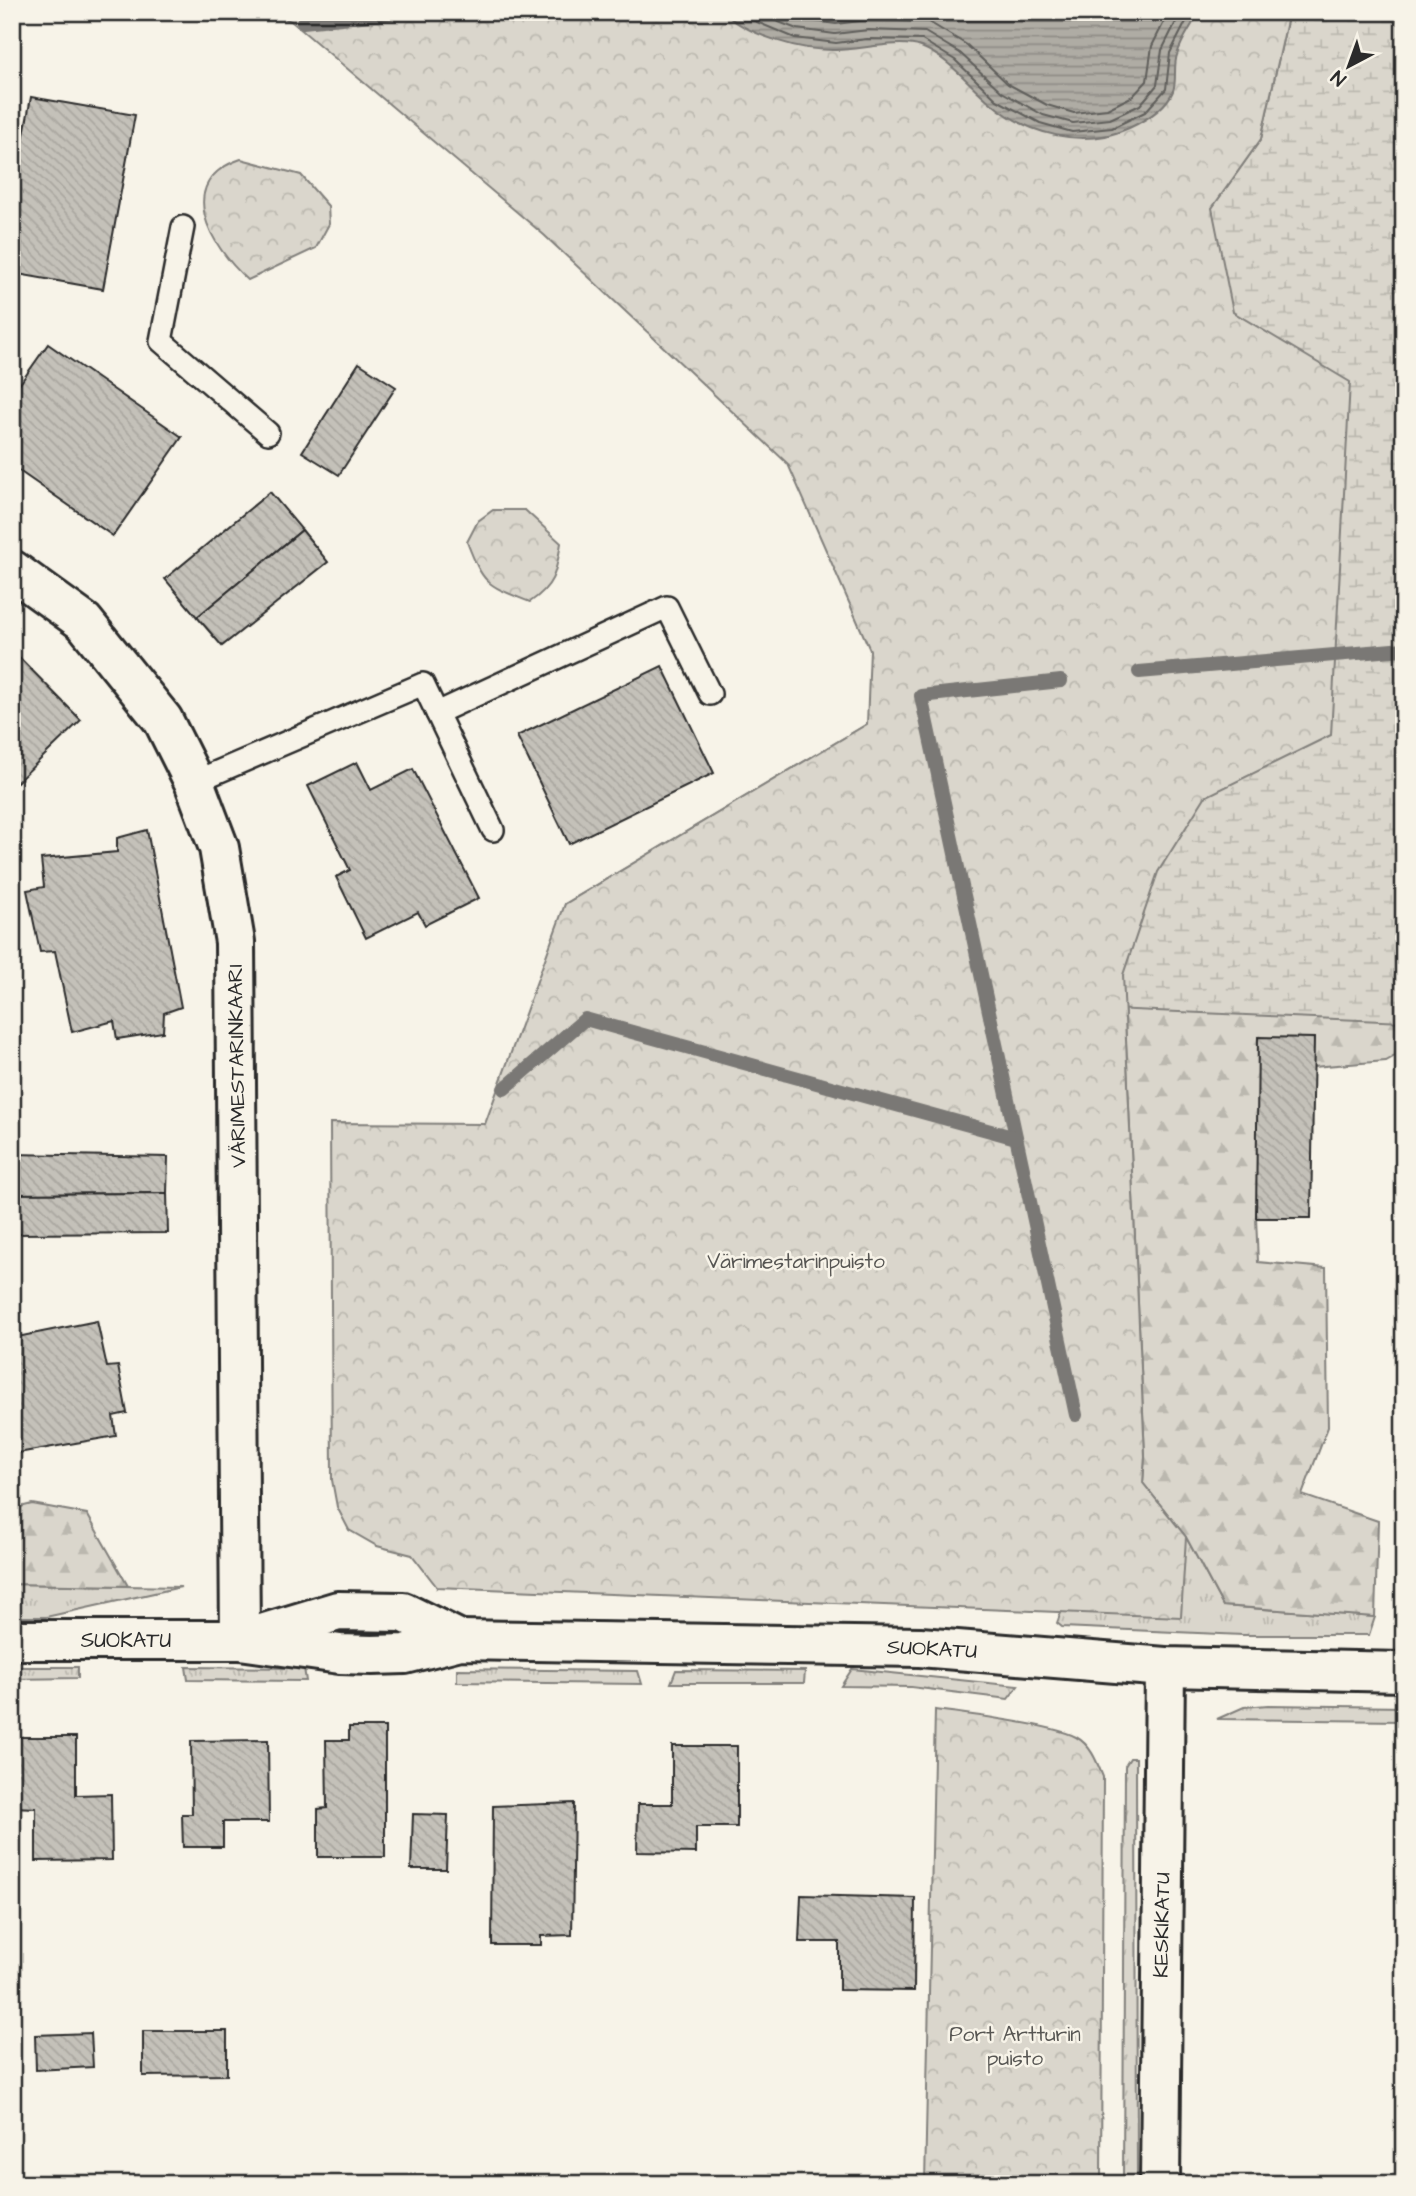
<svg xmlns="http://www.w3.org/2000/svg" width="1416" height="2196" font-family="'Architects Daughter',sans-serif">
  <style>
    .grass { fill: url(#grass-tufts); stroke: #82807c; stroke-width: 2 }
    .forest { fill: url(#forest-firs); stroke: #82807c; stroke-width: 2 }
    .wetland { fill: url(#wetland-marsh); stroke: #82807c; stroke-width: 2 }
    .park { fill: url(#park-crowns); stroke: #82807c; stroke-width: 2 }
    .water { fill: url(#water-rules); stroke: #7a7874; stroke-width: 2 }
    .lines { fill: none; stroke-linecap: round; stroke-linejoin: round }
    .shore { stroke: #605f5b; stroke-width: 2 }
    .stream { stroke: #7a7874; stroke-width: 14 }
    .building { fill: url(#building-back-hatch); stroke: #2b2b2b; stroke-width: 2 }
    .service-casing { stroke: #2b2b2b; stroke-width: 26 }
    .minor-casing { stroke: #2b2b2b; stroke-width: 44 }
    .tertiary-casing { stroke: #2b2b2b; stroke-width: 44 }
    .service { stroke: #f7f3e8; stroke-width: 21 }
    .minor { stroke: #f7f3e8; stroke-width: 38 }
    .tertiary { stroke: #f7f3e8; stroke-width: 38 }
    .labels { text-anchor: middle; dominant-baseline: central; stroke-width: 5; stroke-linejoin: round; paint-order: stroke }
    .street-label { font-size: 21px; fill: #2b2b2b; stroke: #f7f3e8 }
    .park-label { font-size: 21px; fill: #575653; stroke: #f7f3e8 }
  </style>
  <defs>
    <pattern id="grass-tufts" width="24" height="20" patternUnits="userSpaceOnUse" patternTransform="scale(1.75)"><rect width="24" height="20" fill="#dad6cc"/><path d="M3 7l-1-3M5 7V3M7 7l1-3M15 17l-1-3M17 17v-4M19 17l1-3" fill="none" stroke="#bbb8af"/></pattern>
    <pattern id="forest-firs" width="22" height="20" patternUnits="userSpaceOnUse" patternTransform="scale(1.75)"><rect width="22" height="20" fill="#dad6cc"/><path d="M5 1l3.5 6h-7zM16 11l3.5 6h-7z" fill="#bbb8af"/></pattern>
    <pattern id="wetland-marsh" width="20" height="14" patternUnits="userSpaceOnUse" patternTransform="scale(1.75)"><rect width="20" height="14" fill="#dad6cc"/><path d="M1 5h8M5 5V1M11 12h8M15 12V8" fill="none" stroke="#bbb8af"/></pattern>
    <pattern id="park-crowns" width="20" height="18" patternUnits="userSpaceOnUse" patternTransform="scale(1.75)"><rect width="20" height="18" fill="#dad6cc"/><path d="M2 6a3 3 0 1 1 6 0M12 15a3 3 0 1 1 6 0" fill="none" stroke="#bbb8af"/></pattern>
    <pattern id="water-rules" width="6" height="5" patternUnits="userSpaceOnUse" patternTransform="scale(1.75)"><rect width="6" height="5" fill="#afaca4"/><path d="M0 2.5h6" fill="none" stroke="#8f8c86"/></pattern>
    <pattern id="building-back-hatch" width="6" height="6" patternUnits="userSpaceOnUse" patternTransform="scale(1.75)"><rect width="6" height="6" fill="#c4c1b9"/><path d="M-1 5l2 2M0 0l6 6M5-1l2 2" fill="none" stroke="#a9a69f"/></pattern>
  </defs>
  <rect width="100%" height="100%" fill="#f7f3e8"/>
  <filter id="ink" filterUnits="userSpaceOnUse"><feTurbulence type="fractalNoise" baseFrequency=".0143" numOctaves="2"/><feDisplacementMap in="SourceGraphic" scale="14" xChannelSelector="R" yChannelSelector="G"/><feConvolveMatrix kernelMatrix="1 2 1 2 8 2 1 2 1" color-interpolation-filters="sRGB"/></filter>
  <g filter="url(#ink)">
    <g class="grass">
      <path d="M 1186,1537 L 1223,1606 L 1375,1617 L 1369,1635 L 1243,1635 L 1062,1627 L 1057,1623 C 1074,1569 1140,1556 1186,1537 Z"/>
      <polygon points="12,1584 181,1587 46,1617 12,1617"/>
      <polygon points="12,1667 78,1667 78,1678 12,1679"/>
      <polygon points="186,1667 304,1668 306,1681 188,1680"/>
      <polygon points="457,1669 638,1671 642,1684 457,1682"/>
      <polygon points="852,1669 1018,1686 1008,1699 911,1687 841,1686"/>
      <polygon points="676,1670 805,1671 804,1683 671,1683"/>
      <polygon points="1268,1705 1404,1707 1404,1721 1217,1719 1244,1707"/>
      <polygon points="1130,1758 1136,1758 1137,2184 1123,2184 1125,1766"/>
    </g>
    <g class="forest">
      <polygon points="1404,685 1404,1051 1386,1061 1313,1067 1256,1218 1258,1262 1326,1268 1328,1427 1302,1495 1378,1521 1375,1617 1223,1606 1186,1537 1143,1483 1145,1456 1123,975"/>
      <polygon points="32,1504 87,1514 128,1586 12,1584 12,1509"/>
    </g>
    <polygon class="wetland" points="1289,12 1404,12 1404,1022 1089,1008 437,1587 565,904 867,724 1171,265 1261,139"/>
    <g class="park">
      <polygon points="270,12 1289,12 1261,139 1212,208 1233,312 1350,382 1331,735 1205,797 1158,872 1123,975 1145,1456 1143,1483 1186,1537 1181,1617 437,1587 412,1555 377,1546 349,1530 337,1507 332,1480 330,1123 485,1124 565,904 867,724 870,650 788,464 544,235 291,21"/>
      <path d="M 241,159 L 301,175 L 328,206 L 329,224 L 316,248 L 248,280 C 210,246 173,182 241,159 Z"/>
      <path d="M 493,510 L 525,510 L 561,543 C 556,572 555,585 530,602 C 487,585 484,586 467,542 L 478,521 Z"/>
      <path d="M 935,1710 C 966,1714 1051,1724 1076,1737 C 1091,1745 1097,1762 1103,1777 L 1101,2184 L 925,2184 Z"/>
    </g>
    <path class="water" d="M 723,12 L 1199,12 C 1192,26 1181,40 1177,55 C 1173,66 1177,80 1173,91 C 1166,108 1144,121 1129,128 C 1084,149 1028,135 991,103 C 968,84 949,58 921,47 C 899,39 860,50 836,50 C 801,51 749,36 723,12 Z"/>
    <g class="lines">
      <g class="shore">
        <polyline points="733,12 795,38 836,43 867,39 922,40 955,60 997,100 1040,123 1072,132 1112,128 1145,112 1166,89 1170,53 1191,12"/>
        <polyline points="752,12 797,29 835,34 868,30 925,32 960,53 1002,92 1043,115 1073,123 1110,119 1140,105 1157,85 1162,50 1181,12"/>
        <polyline points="781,12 799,19 836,24 868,20 929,22 967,45 1008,84 1047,105 1074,113 1107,109 1133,96 1147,81 1152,46 1169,12"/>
      </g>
      <g class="stream">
        <polyline points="303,22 400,12"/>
        <polyline points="1139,672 1404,649"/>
        <polyline points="1061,681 921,696 1076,1415"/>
        <polyline points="504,1089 585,1019 1016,1138"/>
      </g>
    </g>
    <g class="building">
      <polygon points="31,97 135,115 103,289 12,273 12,200"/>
      <polygon points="48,344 182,437 113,536 12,466 12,395"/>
      <polygon points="359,363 396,387 339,475 302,452"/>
      <polygon points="270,492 302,530 197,617 165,579"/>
      <polygon points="302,530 328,562 222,646 197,617"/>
      <polygon points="12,650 81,720 12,787"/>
      <polygon points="662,666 714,773 569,844 517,736"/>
      <polygon points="357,762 371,790 413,769 479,898 425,925 418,912 366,938 336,877 350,870 308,786"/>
      <polygon points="147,830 181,1007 164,1013 163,1032 117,1039 114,1021 72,1032 55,951 40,952 27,890 44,887 41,859 117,852 117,838"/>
      <polygon points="1258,1037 1314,1038 1311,1218 1256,1218"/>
      <polygon points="12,1154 168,1157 167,1193 12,1194"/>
      <polygon points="167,1193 168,1233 12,1234 12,1194"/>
      <polygon points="97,1321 107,1367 118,1366 127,1413 113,1416 116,1436 12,1454 12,1338"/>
      <polygon points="349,1727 385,1727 385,1857 318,1857 318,1809 327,1808 326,1740 349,1740"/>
      <polygon points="12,1737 76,1737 76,1795 111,1794 112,1860 36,1861 36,1808 12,1807"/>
      <polygon points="268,1740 269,1822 223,1822 223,1847 183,1847 182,1814 192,1814 191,1741"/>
      <polygon points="672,1746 737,1746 737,1827 696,1827 696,1853 637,1852 638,1804 672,1804"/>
      <polygon points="574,1803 572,1935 541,1936 541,1945 492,1945 493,1806"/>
      <polygon points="413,1814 448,1815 446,1869 411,1869"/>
      <polygon points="801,1895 915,1898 914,1991 839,1990 839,1942 799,1942"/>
      <polygon points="143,2031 227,2031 227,2075 143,2076"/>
      <polygon points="91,2033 93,2067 36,2070 35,2035"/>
    </g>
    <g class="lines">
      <g class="service-casing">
        <g id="service">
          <polyline points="183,227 161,341 268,433"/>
          <polyline points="437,713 667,607 710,694"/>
          <polyline points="194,782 423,684 493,830"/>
        </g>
      </g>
      <g class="minor-casing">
        <g id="minor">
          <polyline points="12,570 84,622 163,720 194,782 219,848 235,942 240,1640"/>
          <polyline points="1160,2184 1165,1667"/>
        </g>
      </g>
      <g class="tertiary-casing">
        <g id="tertiary">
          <polyline points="252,1637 338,1611 403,1612 460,1640"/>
          <polyline points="12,1640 240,1640 340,1654 372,1655 405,1654 460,1640 920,1647 1165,1667 1404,1672"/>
        </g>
      </g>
      <use href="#service" class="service"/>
      <use href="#minor" class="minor"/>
      <use href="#tertiary" class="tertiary"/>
    </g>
  </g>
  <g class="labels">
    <g class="street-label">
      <text transform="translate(237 1066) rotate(-91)">VÄRIMESTARINKAARI</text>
      <text x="126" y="1640">SUOKATU</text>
      <text transform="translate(932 1649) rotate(3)">SUOKATU</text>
      <text transform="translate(1162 1925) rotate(-89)">KESKIKATU</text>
    </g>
    <g class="park-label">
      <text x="796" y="1261">Värimestarinpuisto</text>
      <text x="1015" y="2034">Port Artturin<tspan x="1015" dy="24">puisto</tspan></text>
    </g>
  </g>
  <rect width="1416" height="2196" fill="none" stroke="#f7f3e8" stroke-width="42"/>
  <rect x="21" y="21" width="1374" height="2154" fill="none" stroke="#2b2b2b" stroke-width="2.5" filter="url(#ink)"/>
  <g transform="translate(1349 66) rotate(221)" stroke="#f7f3e8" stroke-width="5" paint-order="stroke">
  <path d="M0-5L12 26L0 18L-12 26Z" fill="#2b2b2b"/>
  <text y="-10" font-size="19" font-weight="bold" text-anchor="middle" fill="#2b2b2b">N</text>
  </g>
</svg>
